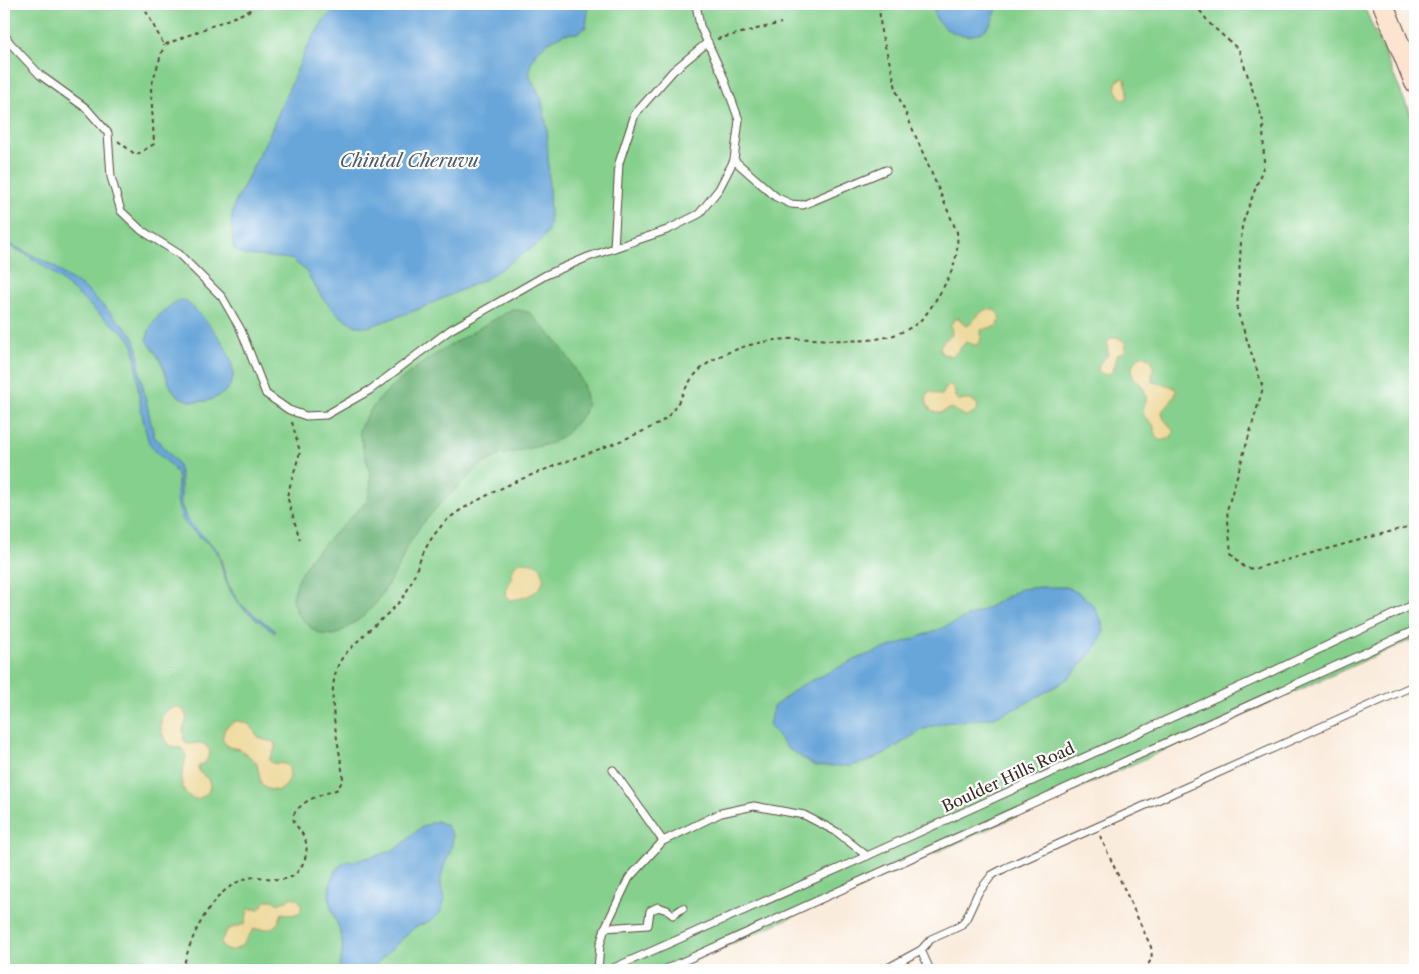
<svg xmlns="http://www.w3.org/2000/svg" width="1419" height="974" font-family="'Libre Caslon Text',serif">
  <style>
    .green { fill: #86d08d; stroke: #607d56 }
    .forest { fill: #6cb278; stroke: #546e4b }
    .sand { fill: #eeda9e; stroke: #94825e }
    .water { fill: #67a5d9; stroke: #51687c }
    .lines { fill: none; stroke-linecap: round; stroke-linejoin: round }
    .lane-casing { stroke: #58473b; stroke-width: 9 }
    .secondary-casing { stroke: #58473b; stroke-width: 22 }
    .path { stroke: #58473b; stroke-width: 2; stroke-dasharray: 4 4; stroke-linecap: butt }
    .lane { stroke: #fff; stroke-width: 7 }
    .secondary { stroke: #fde4d1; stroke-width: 20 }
    .labels { text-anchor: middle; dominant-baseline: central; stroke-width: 4.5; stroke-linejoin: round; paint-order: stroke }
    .street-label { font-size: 16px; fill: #3b2a1e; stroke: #fff }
    .water-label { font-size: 18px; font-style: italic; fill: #4d5b69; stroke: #fff }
  </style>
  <rect width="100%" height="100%" fill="#fff"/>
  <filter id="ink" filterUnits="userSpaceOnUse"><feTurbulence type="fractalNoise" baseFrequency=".02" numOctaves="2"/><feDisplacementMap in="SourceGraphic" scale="10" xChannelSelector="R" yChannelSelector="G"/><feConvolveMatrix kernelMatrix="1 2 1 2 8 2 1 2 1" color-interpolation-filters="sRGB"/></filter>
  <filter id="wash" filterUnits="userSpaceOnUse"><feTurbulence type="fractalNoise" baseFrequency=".0096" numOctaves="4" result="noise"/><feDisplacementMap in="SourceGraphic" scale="20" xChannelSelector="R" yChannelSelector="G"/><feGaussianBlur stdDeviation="1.12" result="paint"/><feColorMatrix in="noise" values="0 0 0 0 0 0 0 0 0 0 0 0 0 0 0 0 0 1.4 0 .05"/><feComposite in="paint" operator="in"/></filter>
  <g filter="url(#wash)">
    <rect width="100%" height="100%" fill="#faecdd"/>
    <polygon class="green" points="4,4 1363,4 1415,125 1415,638 673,970 4,970"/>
    <path class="forest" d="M 512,309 L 529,312 L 558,343 L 570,360 L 583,384 L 587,403 L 584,413 L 567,433 L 552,443 L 500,455 L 481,465 L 438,506 L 419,528 L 406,548 L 399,566 L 377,602 L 365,615 L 347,628 L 334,635 L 321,634 L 312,629 L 298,615 L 292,601 L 299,576 L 312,556 L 367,501 C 376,476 366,466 362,442 C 361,439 359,434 359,431 C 359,428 363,423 364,421 C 385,377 471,334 512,309 Z"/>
    <g class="sand">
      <polygon points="1123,78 1125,80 1128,91 1127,98 1124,100 1119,96 1115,89 1117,81"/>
      <path d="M 986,309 L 994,310 L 999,314 L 1000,320 L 997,326 L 981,330 L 981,339 L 979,344 L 974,345 L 966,342 L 953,356 L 942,354 C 936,345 945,340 952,335 L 951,324 L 954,320 L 959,318 L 963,324 L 968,326 L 980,313 Z"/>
      <path d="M 1118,337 L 1126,343 L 1125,351 L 1117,355 C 1115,365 1115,376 1102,374 L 1098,370 L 1099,364 L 1108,355 L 1107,342 L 1112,338 Z"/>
      <path d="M 1143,355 C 1161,363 1149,370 1153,382 L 1171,386 L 1176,389 C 1177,399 1166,404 1162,412 L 1164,419 L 1173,430 L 1172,436 C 1152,449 1157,430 1152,423 C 1148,419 1143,418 1143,411 C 1144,405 1148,399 1145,392 C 1143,386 1137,381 1133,376 C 1130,366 1134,359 1143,355 Z"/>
      <path d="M 948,385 L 953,386 L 955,392 L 955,397 L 958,400 C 966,401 973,397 978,406 L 977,411 C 964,420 963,415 952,408 L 940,413 L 932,411 C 927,406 924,398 928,392 C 933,390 936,396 942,395 Z"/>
      <path d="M 524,562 C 539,563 544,567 543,582 C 537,595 523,599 509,600 L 505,596 L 506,589 L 511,579 L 514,566 L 518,563 Z"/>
      <path d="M 177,707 L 184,710 L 187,719 L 183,729 L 184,740 L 187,744 L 202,743 L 209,749 L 210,753 L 206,762 L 198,767 L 199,772 L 208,779 C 213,790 207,795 197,799 C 193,799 190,798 187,794 C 172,778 193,758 183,750 C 180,747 173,747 168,745 C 159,732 155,710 177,707 Z"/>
      <path d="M 235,721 C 257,722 250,733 262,739 C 266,741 270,741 274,742 L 276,747 L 269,760 L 272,763 L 285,764 L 289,767 L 290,777 L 286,786 L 279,791 L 267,789 L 261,783 L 257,764 L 255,761 L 240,749 L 228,747 L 222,739 L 225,728 Z"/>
      <path d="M 293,897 C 299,899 304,905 300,912 L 292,915 L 282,913 L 278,923 L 271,929 L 254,929 C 246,938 241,953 226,950 L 221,945 L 221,941 L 228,929 L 245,924 L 248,909 L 259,909 L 267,900 L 273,900 L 278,904 Z"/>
    </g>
    <g class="water">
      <polygon points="340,4 587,4 588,13 586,27 577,33 564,34 547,43 536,52 530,66 530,77 541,97 547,128 550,215 548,231 539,243 486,279 417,310 368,327 356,326 340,316 323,299 305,270 291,259 244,255 234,249 231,224 234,205 269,135 306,49 323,21"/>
      <path d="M 934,4 L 998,4 C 996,12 993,22 987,28 C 970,46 929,29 934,4 Z"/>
      <path d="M 4,241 L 54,266 L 68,278 L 86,289 L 132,334 L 138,349 L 140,374 L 154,436 L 178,464 L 181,477 L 181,504 L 187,520 L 218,551 L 228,584 L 240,604 L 275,630 L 275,633 C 251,614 237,609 225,579 C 221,569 222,559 215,550 C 205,538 187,531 181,516 C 179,510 177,504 177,497 C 177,488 180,479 175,471 C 169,461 151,451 148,440 C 142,420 139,397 137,377 C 136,367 136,355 133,346 C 127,330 110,324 98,313 C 69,287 41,258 4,244 Z"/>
      <path d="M 180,300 L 186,301 C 205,319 229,343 233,370 C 237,398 194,411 176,394 C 167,385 166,371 160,360 C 156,353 151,347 147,340 C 147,325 166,306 180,300 Z"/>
      <polygon points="1039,587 1066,587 1081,594 1093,605 1101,619 1104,631 1099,643 1092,652 1069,678 1058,685 1019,707 991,718 944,723 933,726 922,730 888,752 867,762 850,766 815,766 786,747 769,725 773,707 800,686 861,657 935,631 987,608 1020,589"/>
      <path d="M 437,821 L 447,826 L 453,836 C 452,862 433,870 445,900 L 440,913 L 433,920 L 415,927 L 382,958 L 372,970 L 338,970 C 341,961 343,950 342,940 C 341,929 335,921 332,911 C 326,896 329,872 344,863 C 350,860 357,861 363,859 C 374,856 386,853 396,849 C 401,846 404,842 408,839 C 417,829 424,825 437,821 Z"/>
    </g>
  </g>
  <g filter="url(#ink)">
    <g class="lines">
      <g class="lane-casing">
        <g id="lane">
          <polyline points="4,34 10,43 40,75 86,108 108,133 111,177 121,211 141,230 179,254 222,297 241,330 266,394 289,410 306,416 326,415 370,390 450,330 546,275 588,257 667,230 699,214 719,189 734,160 739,120 723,76 700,26 696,4"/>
          <polyline points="734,160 776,197 791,204 803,205 886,170"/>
          <polyline points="614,248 619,163 635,114 673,71 708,42"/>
          <polyline points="613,770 663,841"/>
          <polyline points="605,928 648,925 650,911 658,907 667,910 673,915 683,908"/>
          <polyline points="921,950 930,970"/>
          <polyline points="598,970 600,945 605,928 629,878 663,841 721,813 754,806 804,815 837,832 867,856"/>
          <polyline points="609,970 867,856 1250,682 1415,604"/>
          <polyline points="664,970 1415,630"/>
          <polyline points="884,970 921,950 931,939 960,926 966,919 978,893 992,875 1005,868 1415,685"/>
        </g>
      </g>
      <g class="secondary-casing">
        <polyline id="secondary" points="1383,4 1415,83"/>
      </g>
      <g class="path">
        <polyline points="142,4 164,45 249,11 255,4"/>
        <polyline points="1195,4 1210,24 1239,50 1263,121 1264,165 1242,225 1237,310 1263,388 1227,510 1231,553 1244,567 1253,569 1415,525"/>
        <polyline points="717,39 781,23"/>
        <polyline points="118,141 136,155 154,144 151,87 164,45"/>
        <polyline points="292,422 300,452 287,496 300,540"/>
        <path d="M 1100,836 L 1151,947 C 1153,958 1151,964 1141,970"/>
        <path d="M 183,970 C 189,937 216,879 256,877 C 270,877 288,885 298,871 C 305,863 309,850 305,839 C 298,823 282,819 306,802 C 315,796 328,793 338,789 L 343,779 C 340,743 324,697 339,663 C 342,657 349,650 354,645 C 369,629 387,616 401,600 C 411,587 415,572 421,558 C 427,544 434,534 444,523 C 456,511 473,503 488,495 C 541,467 601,452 656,425 C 673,416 678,402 687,386 C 697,368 716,356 735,350 C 747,345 762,342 776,340 C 821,334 872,352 913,326 C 925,319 933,304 940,293 C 953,271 959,257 957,232 L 897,93 L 892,71 L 881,32 L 879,4"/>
      </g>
      <use href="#lane" class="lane"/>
      <use href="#secondary" class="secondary"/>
    </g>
  </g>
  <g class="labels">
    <g class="street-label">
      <text transform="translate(1008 777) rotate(-25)">Boulder Hills Road</text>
    </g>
    <g class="water-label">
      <text x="409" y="161">Chintal Cheruvu</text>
    </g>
  </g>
  <rect width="1419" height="974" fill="none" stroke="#fff" stroke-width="20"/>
</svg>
